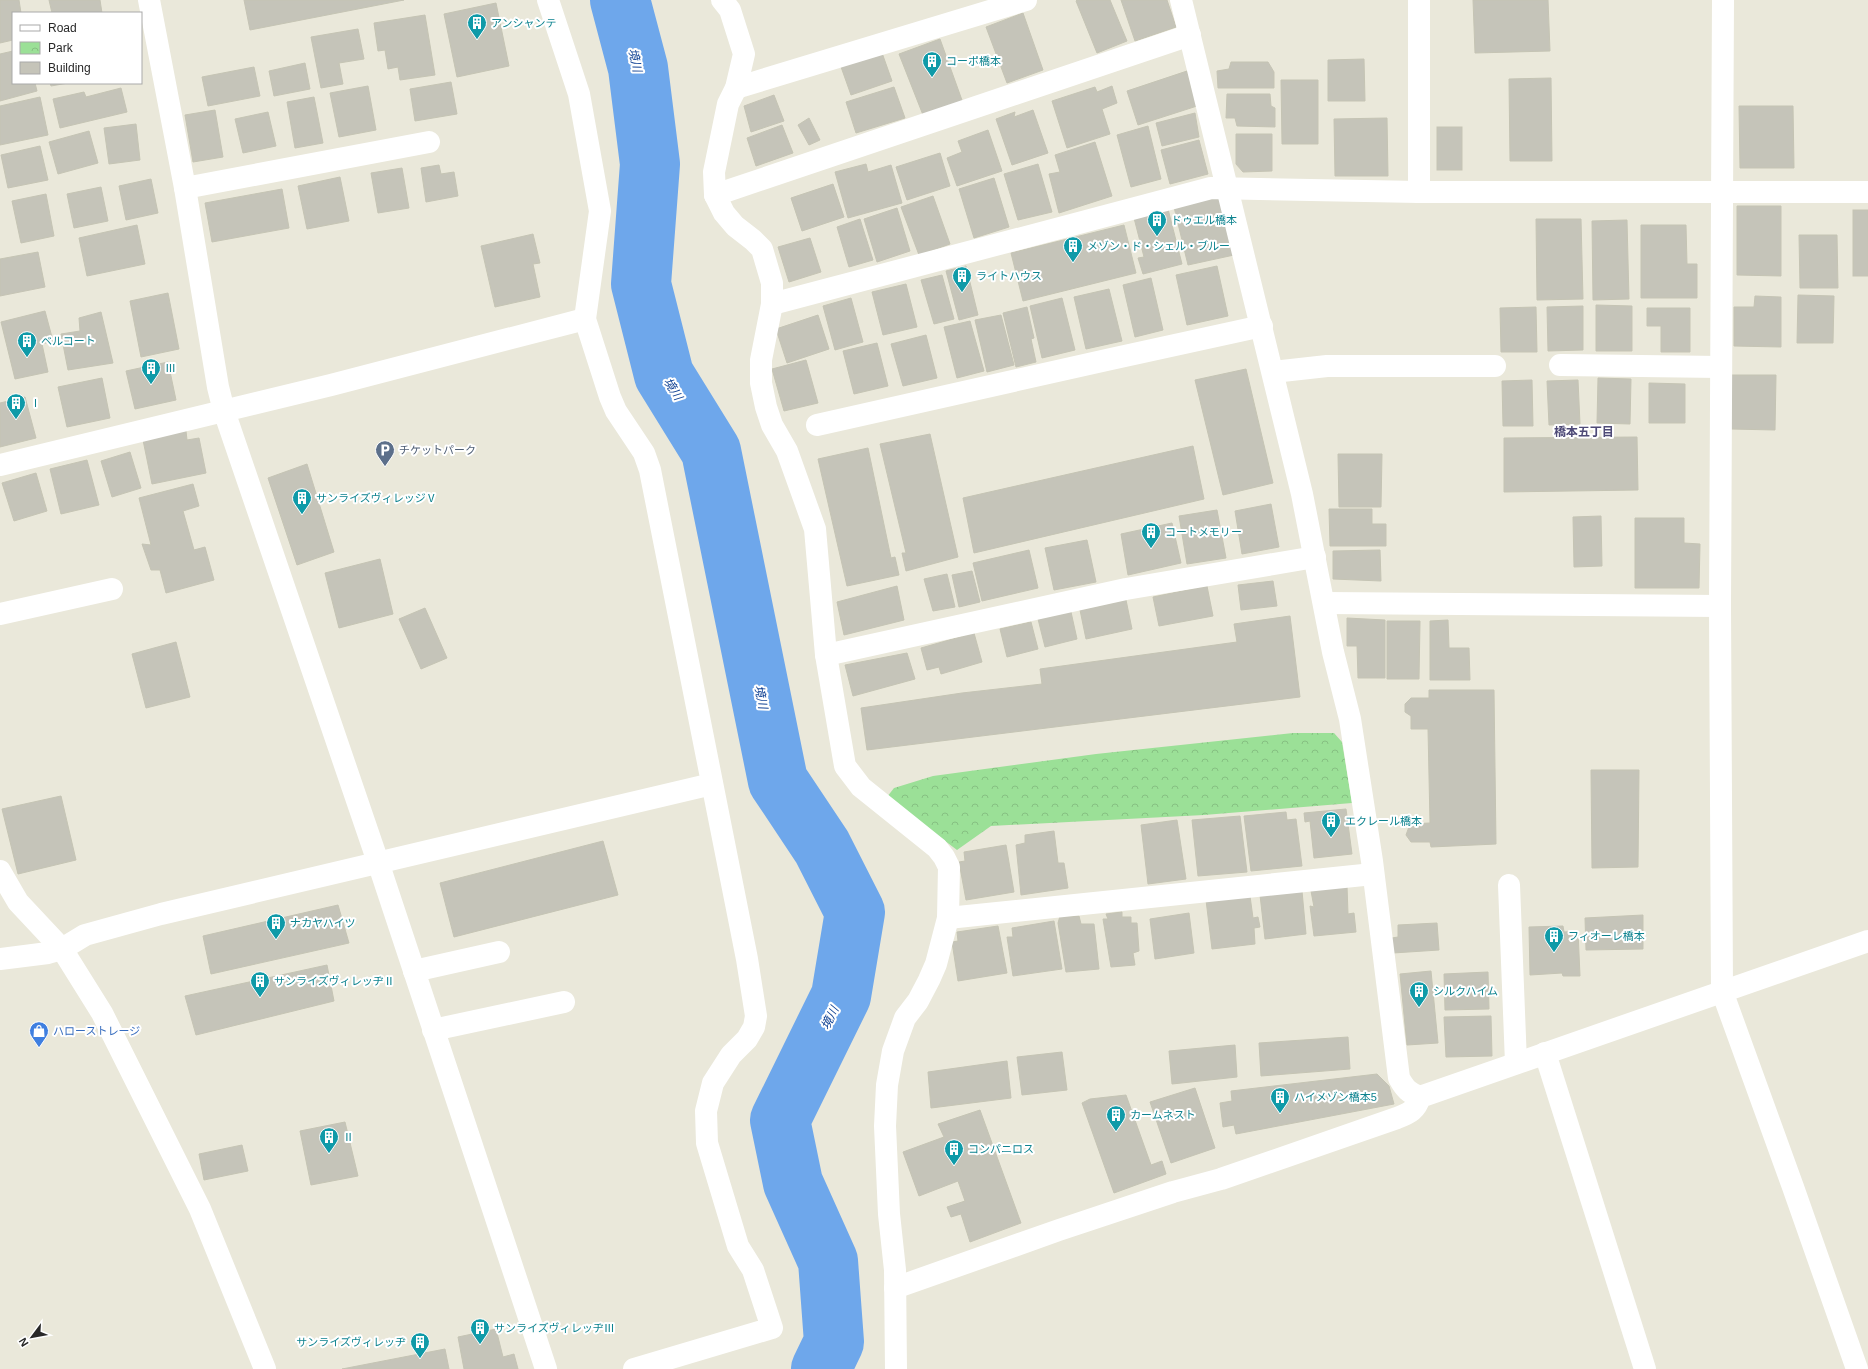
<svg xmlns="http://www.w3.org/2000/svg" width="1868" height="1369" font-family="Arial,'Noto Sans JP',sans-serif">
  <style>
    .park { fill: url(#park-crowns) }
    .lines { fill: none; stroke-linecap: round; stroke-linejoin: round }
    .river { stroke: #6ea7eb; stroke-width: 60 }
    .building { fill: #c5c4b9; stroke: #c5c4b4 }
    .minor { stroke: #fff; stroke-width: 22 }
    .labels { text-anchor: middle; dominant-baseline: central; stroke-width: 4; stroke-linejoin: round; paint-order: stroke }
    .culture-label { font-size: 11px; fill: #0d838f; stroke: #fff; text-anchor: start }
    .service-label { font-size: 11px; fill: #4e5e75; stroke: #fff; text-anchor: start }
    .shop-label { font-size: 11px; fill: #366cbe; stroke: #fff; text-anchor: start }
    .water-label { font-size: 12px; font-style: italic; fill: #104294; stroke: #fff }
    .neighbourhood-label { font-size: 12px; font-weight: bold; fill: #4e4a77; stroke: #fff }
  </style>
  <defs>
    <pattern id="park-crowns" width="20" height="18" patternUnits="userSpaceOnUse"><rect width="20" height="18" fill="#9be097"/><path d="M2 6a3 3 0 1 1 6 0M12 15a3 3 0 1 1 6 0" fill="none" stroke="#86c082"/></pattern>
  </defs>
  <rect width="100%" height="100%" fill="#eae8da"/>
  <polygon class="park" points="1293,733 1334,733 1342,742 1352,803 1204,815 991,826 957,850 887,797 894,788 933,776 1096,754"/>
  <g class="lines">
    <polyline class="river" points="620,0 638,68 650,164 641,284 664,375 711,451 778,781 822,847 855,912 841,996 780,1120 793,1183 828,1261 834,1342 821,1369"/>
  </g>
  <g class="building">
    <polygon points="0,0 19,0 21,13 13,13 13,40 0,43"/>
    <polygon points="49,0 100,0 102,13 52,13"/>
    <polygon points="244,0 404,0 250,30"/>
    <polygon points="1077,0 1110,0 1127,41 1097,53 1076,1"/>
    <polygon points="1121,0 1167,0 1176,27 1135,41"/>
    <polygon points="1473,0 1548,0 1550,51 1475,53"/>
    <polygon points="496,3 509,66 457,77 444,14"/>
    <polygon points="1023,13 1043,70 1007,83 986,27"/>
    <polygon points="425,15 435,75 400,80 398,67 388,69 385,50 378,51 374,23"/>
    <polygon points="358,29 364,59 339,63 343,84 321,88 311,37"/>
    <polygon points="940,39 963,103 923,115 899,54"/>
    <polygon points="881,50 892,81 851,95 840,64"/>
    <polygon points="13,51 13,83 35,83 37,91 0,101 0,54"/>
    <polygon points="1364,59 1365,101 1328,101 1328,60"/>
    <polygon points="1231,62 1268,62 1274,72 1274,88 1218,88 1217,71 1229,69"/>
    <polygon points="305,63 310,89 274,96 269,71"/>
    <polygon points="254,67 260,96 208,106 202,77"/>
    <polygon points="1187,71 1197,106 1138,125 1127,91"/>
    <polygon points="1551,78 1552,161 1510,161 1509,79"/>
    <polygon points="1281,80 1318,80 1318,144 1282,144"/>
    <polygon points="451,82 457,114 415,121 410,89"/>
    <polygon points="50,83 68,83 51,86"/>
    <polygon points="368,86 376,130 339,137 330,93"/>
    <polygon points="1112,86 1117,103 1102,109 1110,134 1067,148 1052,101 1095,87 1097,92"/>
    <polygon points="894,87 905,118 856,133 846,102"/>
    <polygon points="121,88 127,112 60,128 53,99 84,92 86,97"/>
    <polygon points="1227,94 1270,94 1271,106 1275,108 1275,127 1237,126 1235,118 1226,118"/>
    <polygon points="774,95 784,121 751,132 744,106"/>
    <polygon points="40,97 48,135 0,145 0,106"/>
    <polygon points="314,97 323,143 295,148 287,102"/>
    <polygon points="1739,106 1793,106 1794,168 1740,168"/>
    <polygon points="215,110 223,157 193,162 185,115"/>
    <polygon points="1033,110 1048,153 1012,165 996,119 1015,112 1014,117"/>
    <polygon points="268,112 276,146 243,153 235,119"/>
    <polygon points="1195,113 1199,137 1162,146 1156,123"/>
    <polygon points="809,118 820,140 809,145 798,125"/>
    <polygon points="1387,118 1388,176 1335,176 1334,119"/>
    <polygon points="136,124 140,160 109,164 104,128"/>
    <polygon points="782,125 793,153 756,166 747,138"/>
    <polygon points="1148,126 1161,179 1131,187 1117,135"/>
    <rect x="1437" y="127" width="25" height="43"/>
    <polygon points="988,130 1002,171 957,186 947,158 962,152 958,141"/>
    <polygon points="89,131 98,163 58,174 49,142"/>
    <polygon points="1236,134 1272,134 1272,171 1243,172 1236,164"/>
    <polygon points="1199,140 1208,174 1170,184 1161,150"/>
    <polygon points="1095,142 1112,196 1059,213 1049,174 1060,172 1055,155"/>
    <polygon points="40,146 48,180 8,188 1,155"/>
    <polygon points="940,153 950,186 907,200 896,167"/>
    <polygon points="866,164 868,172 891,165 902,203 848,218 835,172"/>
    <polygon points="1038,164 1052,212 1018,220 1004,174"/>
    <polygon points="439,165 441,174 454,172 458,196 426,202 421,168"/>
    <polygon points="402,168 409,208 378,213 371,173"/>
    <polygon points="340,177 349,221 307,229 298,186"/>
    <polygon points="994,178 1009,227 974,238 959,189"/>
    <polygon points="151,179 158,213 126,220 119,186"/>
    <polygon points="833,184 844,217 802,231 791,198"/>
    <polygon points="101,187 108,221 74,228 67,194"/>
    <polygon points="282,189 289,228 212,242 205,203"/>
    <polygon points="46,194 54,236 21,243 12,201"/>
    <polygon points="933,196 950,244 919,255 901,207"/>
    <polygon points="1220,196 1234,255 1188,265 1174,207"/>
    <polygon points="1737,206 1781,206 1781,276 1737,275"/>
    <polygon points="897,208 910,251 877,262 864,219"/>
    <polygon points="1168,209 1182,264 1143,274 1138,258 1144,257 1134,218"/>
    <rect x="1853" y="210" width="15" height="66"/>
    <polygon points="860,219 873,260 849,267 837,227"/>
    <polygon points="1536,219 1581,219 1583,299 1537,300"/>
    <polygon points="1627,220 1629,299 1593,300 1592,221"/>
    <polygon points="137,225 145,264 87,276 79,238"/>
    <polygon points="1124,225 1136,273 1023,301 1011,253"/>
    <polygon points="1641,225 1686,225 1687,264 1697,264 1697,298 1641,298"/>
    <polygon points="533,234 540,263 533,264 540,297 495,307 481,246"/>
    <polygon points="1799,235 1837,235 1838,288 1800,288"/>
    <polygon points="810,238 821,272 789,282 778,247"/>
    <polygon points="38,252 45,287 0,296 0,259"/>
    <polygon points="966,266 978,315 959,320 946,271"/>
    <polygon points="1217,266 1228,316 1187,325 1176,275"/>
    <polygon points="942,275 954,319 934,324 921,280"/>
    <polygon points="1151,278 1163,330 1135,337 1123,285"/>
    <polygon points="906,284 917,327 883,335 872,292"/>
    <polygon points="1109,289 1122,341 1086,349 1074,297"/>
    <polygon points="168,293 179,349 141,357 130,301"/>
    <polygon points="1798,295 1834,296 1833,343 1797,343"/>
    <polygon points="1755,296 1781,297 1781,347 1734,346 1734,307 1754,307"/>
    <polygon points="851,298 863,342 835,350 823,306"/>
    <polygon points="1062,298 1075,350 1042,358 1030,306"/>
    <polygon points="1596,305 1632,306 1632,351 1596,351"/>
    <polygon points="1583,306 1583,350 1548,351 1547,307"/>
    <polygon points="1027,307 1034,338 1031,339 1036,362 1016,367 1003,313"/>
    <polygon points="1536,307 1537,352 1501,352 1500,308"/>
    <polygon points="1647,308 1690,308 1690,352 1661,352 1661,326 1647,326"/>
    <polygon points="45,311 53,341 42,344 48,372 15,379 1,322"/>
    <polygon points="101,312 113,363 68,370 61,334 80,331 79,318"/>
    <polygon points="818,315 829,349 787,363 776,329"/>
    <polygon points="1001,315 1014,365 987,372 975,320"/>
    <polygon points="970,321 984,371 957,378 944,327"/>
    <polygon points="926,335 937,378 903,386 891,344"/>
    <polygon points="877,343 888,386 854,394 843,351"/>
    <polygon points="806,360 818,403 784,411 772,369"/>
    <polygon points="168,362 176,400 135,409 126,371"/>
    <polygon points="1246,369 1273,483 1223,495 1195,380"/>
    <polygon points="1731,375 1776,375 1775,430 1731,429"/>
    <polygon points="102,378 110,418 67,427 58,387"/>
    <polygon points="1598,378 1631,379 1630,424 1597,423"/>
    <polygon points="1532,380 1533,426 1503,426 1502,381"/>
    <polygon points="1578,380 1580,424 1549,425 1547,381"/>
    <polygon points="1649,383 1685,384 1685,423 1649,423"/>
    <polygon points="25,397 36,438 0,447 0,403"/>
    <polygon points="186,431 187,440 199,438 206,473 152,484 143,440"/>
    <polygon points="930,434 958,557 906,571 902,553 906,553 880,444"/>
    <polygon points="1637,437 1638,490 1504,492 1504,438"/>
    <polygon points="1193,446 1204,499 974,553 963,498"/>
    <polygon points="868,448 891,558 895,557 899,575 847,586 818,459"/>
    <polygon points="130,452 141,488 112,497 101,461"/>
    <polygon points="1338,454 1382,454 1381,507 1339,507"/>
    <polygon points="87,460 99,505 61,514 50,469"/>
    <polygon points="307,464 334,552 297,565 268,478"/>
    <polygon points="36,473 47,511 14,521 2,483"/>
    <polygon points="193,484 199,506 183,511 194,550 205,547 214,580 166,593 160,570 151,570 142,544 151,545 139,498"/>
    <polygon points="1271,504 1279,547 1242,554 1235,511"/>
    <polygon points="1329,509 1372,509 1372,524 1386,524 1386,546 1330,546"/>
    <polygon points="1217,510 1226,558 1187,564 1179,516"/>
    <polygon points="1601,516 1602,566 1574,567 1573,517"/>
    <polygon points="1635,518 1684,518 1684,543 1700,544 1699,588 1635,588"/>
    <polygon points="1172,523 1181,563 1128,575 1121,534"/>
    <polygon points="1087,540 1096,582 1054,590 1045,548"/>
    <polygon points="1029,550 1038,588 982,601 973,563"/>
    <polygon points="1380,550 1381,581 1333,579 1333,551"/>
    <polygon points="380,559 393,614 339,628 325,573"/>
    <polygon points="972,571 980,602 959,607 952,575"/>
    <polygon points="947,574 955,607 933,611 924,579"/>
    <polygon points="1273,581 1277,606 1241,610 1238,585"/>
    <polygon points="897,586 904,620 844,635 837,602"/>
    <polygon points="1207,586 1213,616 1159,626 1153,597"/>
    <polygon points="1126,600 1132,629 1086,639 1080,610"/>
    <polygon points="425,608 447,658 421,669 399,619"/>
    <polygon points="1071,612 1077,639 1045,647 1038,619"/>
    <polygon points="1290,616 1300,697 867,750 861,708 962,693 1042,684 1040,669 1237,642 1234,624"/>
    <polygon points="1347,618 1385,620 1385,678 1358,678 1357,646 1347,646"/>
    <polygon points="1448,620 1449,648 1469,648 1470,680 1430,680 1430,621"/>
    <polygon points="1387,621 1420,621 1419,679 1387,679"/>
    <polygon points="1031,622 1038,649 1007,657 1000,629"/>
    <polygon points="974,633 982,662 941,674 939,667 927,670 921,648"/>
    <polygon points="176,642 190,697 146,708 132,654"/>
    <polygon points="907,653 915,679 853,696 845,665"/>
    <polygon points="1429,690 1494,690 1496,844 1431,847 1430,842 1411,842 1406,835 1410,824 1430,823 1428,729 1411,729 1411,716 1405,712 1405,704 1411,698 1429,698"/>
    <polygon points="1591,770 1639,770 1638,867 1592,868"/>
    <polygon points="61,796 76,860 18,874 2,809"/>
    <polygon points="1346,809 1352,854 1314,858 1310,821 1305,822 1304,813"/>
    <polygon points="1286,812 1287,820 1296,819 1302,866 1251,871 1244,816"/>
    <polygon points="1240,816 1247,872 1198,876 1192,820"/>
    <polygon points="1177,820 1186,879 1148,884 1141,825"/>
    <polygon points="1054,831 1058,863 1064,863 1068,888 1021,895 1016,845 1025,843 1025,835"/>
    <polygon points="603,841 618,895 454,937 440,883"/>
    <polygon points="1006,845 1014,892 966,900 959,862 965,861 964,852"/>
    <polygon points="1347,886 1348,914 1354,913 1356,932 1314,936 1310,906 1314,907 1311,891"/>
    <polygon points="1302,891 1306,934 1265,939 1260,895"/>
    <polygon points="1250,896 1253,918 1258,917 1260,927 1254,928 1255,944 1212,949 1206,900"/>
    <polygon points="338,905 349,943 211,974 203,936"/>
    <polygon points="1122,912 1122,917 1131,917 1131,923 1137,923 1139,951 1133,953 1135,965 1111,967 1103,919 1108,919 1106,914"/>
    <polygon points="1189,913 1194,953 1155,959 1150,919"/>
    <polygon points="1643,915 1643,949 1586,950 1585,918"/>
    <polygon points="1060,916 1079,916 1081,924 1094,924 1099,969 1066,972 1058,923"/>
    <polygon points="1054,921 1062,969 1013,976 1007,937 1013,937 1012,928"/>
    <polygon points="1437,923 1439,950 1393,953 1392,938 1398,937 1398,925"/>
    <polygon points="998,926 1007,973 958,981 952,942 958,941 957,932"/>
    <polygon points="1563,926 1564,932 1578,931 1580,976 1563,976 1562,973 1530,975 1529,927"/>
    <polygon points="327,965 334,1001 196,1035 185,996"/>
    <polygon points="1431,971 1438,1043 1407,1045 1400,974"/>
    <polygon points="1488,972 1489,1009 1445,1010 1444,974"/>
    <polygon points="1491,1016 1492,1056 1446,1057 1444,1017"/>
    <polygon points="1348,1037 1350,1069 1261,1076 1259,1043"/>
    <polygon points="1235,1045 1237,1077 1172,1084 1169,1051"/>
    <polygon points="1062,1052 1067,1090 1022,1095 1017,1057"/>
    <polygon points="1007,1061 1011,1098 931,1108 928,1072"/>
    <polygon points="1377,1074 1389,1086 1394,1104 1236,1134 1234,1125 1223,1127 1220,1103 1232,1101 1231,1091"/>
    <polygon points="1195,1088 1215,1148 1171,1163 1150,1102"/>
    <polygon points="1126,1095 1151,1165 1162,1161 1166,1174 1114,1193 1082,1103 1090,1099"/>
    <polygon points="980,1110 1021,1223 970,1242 961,1214 951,1217 947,1207 965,1201 958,1181 919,1196 903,1152 944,1137 938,1124"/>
    <polygon points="345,1122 358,1176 311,1185 300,1131"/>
    <polygon points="242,1145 248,1171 204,1180 199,1154"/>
    <polygon points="496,1329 503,1357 514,1354 518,1369 464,1369 458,1337"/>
    <polygon points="445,1349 449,1369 342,1369"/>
  </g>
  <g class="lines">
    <g class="minor">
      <polyline points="149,0 185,188 218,387 224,411 378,862 546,1369"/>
      <polyline points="548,0 579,94 600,211 585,319 610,397 616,411 644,453 650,470 747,959 756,1016 754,1027 747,1039 731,1055 713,1083 706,1111 707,1143 738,1246 753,1270 772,1328 634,1369"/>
      <polyline points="722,0 730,10 744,54 736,88 728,104 714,172 715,195 724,213 735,226 753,240 762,249 772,283 772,304 761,360 761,383 766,407 772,425 787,451 815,529 826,655 845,766 861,787 937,848 944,857 949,867 948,918 936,964 929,980 918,1001 905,1018 893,1051 887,1085 885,1126 889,1214 895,1270 896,1369"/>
      <path d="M 1181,0 L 1302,494 L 1333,652 L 1350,719 L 1372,861 L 1399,1078 C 1405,1089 1409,1093 1420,1097"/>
      <polyline points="1723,0 1720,606 1722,991 1793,1187 1857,1369"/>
      <polyline points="736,88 1026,0"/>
      <polyline points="185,188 429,142"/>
      <polyline points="1419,192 1419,0"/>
      <polyline points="715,195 1190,35"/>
      <polyline points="772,304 1211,188 1419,192 1868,192"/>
      <polyline points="1560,365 1721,367"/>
      <polyline points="1273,372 1327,366 1495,366"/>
      <polyline points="817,425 1111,359 1262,326"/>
      <polyline points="0,465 331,385 585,319"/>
      <polyline points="1325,603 1720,606"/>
      <polyline points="0,614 112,589"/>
      <polyline points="826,655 1126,589 1315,557"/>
      <polyline points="0,871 18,902 62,949 102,1013 200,1209 265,1369"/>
      <polyline points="1509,885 1516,1063"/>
      <polyline points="948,918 1373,874"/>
      <polyline points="0,959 48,953 62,949 85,935 161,914 712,784"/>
      <polyline points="414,971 499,952"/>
      <polyline points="433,1030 564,1002"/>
      <polyline points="1545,1053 1645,1369"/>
      <path d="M 895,1288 L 1059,1230 L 1173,1192 L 1221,1179 L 1397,1118 C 1410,1113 1416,1110 1420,1097 L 1868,941"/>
    </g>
  </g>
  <defs>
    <g id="building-pin" transform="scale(1)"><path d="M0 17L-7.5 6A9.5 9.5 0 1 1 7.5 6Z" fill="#0f9aa8" stroke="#fff"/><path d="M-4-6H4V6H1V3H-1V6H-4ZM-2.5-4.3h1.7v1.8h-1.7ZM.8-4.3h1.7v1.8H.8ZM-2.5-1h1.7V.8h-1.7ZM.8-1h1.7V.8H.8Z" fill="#fff"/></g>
    <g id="parking-pin" transform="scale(1)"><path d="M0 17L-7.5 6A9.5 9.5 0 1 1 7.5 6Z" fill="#5c6f8a" stroke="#fff"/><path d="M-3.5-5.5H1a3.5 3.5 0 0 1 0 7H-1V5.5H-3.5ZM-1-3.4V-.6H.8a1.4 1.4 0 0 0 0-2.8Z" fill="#fff"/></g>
    <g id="shop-pin" transform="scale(1)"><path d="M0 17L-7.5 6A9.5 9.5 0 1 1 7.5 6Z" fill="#3f7fe0" stroke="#fff"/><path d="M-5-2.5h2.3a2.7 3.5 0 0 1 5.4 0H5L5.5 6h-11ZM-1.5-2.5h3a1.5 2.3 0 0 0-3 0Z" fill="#fff"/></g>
  </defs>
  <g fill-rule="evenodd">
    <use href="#building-pin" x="477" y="23"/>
    <use href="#building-pin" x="932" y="61"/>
    <use href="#building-pin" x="1157" y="220"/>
    <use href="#building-pin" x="1073" y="246"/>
    <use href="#building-pin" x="962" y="276"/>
    <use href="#building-pin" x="27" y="341"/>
    <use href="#building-pin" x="151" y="368"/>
    <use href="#building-pin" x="16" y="403"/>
    <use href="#parking-pin" x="385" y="450"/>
    <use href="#building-pin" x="302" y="498"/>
    <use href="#building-pin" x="1151" y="532"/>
    <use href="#building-pin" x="1331" y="821"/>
    <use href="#building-pin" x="276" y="923"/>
    <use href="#building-pin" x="1554" y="936"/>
    <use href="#building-pin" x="260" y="981"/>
    <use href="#building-pin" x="1419" y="991"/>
    <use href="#shop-pin" x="39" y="1031"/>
    <use href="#building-pin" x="1280" y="1097"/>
    <use href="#building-pin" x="1116" y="1115"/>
    <use href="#building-pin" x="329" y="1137"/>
    <use href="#building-pin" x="954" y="1149"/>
    <use href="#building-pin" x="480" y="1328"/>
    <use href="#building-pin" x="420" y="1342"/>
  </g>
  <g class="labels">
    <g class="culture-label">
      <text x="491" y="23">アンシャンテ</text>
      <text x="946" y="61">コーポ橋本</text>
      <text x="1171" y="220">ドゥエル橋本</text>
      <text x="1087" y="246">メゾン・ド・シェル・ブルー</text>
      <text x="976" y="276">ライトハウス</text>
      <text x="41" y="341">ベルコート</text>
      <text x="165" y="368">Ⅲ</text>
      <text x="30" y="403">Ⅰ</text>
      <text x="316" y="498">サンライズヴィレッジⅤ</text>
      <text x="1165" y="532">コートメモリー</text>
      <text x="1345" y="821">エクレール橋本</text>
      <text x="290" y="923">ナカヤハイツ</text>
      <text x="1568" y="936">フィオーレ橋本</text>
      <text x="274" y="981">サンライズヴィレッヂⅡ</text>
      <text x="1433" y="991">シルクハイム</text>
      <text x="1294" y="1097">ハイメゾン橋本5</text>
      <text x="1130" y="1115">カームネスト</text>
      <text x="343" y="1137">Ⅱ</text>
      <text x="968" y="1149">コンパニロス</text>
      <text x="494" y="1328">サンライズヴィレッヂⅢ</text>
      <text x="406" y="1342" text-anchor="end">サンライズヴィレッヂ</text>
    </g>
    <g class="service-label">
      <text x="399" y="450">チケットパーク</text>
    </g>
    <g class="shop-label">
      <text x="53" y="1031">ハローストレージ</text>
    </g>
    <g class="water-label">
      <text transform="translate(635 60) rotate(77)">境川</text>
      <text transform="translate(673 389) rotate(58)">境川</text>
      <text transform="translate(761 697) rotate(79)">境川</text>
      <text transform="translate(830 1018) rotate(-64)">境川</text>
    </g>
    <g class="neighbourhood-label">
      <text x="1584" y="432">橋本五丁目</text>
    </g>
  </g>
  <rect x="12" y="12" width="130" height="72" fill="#ffffff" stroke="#a9a9a9"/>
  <rect x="20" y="25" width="20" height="6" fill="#ffffff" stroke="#a9a9a9"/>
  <text x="48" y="32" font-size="12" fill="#282828">Road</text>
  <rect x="20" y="42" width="20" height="12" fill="url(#park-crowns)" stroke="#a9a9a9"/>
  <text x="48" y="52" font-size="12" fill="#282828">Park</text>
  <rect x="20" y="62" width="20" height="12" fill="#c5c4b9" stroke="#a9a9a9"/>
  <text x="48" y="72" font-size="12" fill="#282828">Building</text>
  <g transform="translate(32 1337) rotate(238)" stroke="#ffffff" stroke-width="3" paint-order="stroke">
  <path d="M0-3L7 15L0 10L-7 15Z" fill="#282828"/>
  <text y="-6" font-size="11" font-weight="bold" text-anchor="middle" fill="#282828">N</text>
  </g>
</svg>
